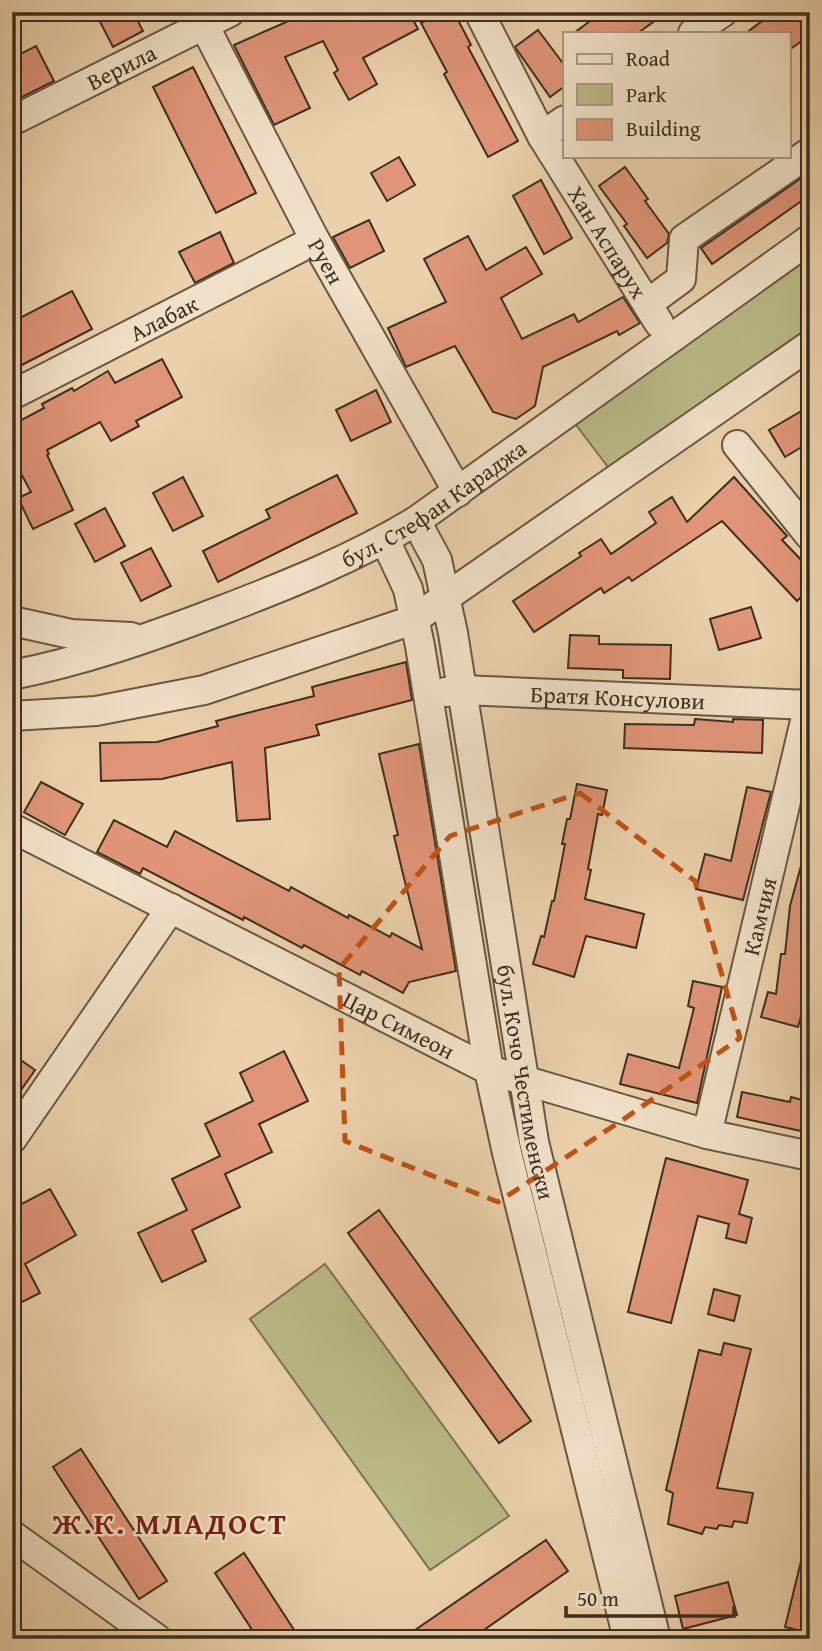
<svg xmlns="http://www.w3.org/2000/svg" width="822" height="1651" font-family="'Gentium Book Plus',serif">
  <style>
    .green { fill: #baba87; stroke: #7a7454; stroke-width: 2 }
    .building { fill: #e19578; stroke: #3b2f21; stroke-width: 2 }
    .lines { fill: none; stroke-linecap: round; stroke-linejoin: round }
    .minor-casing { stroke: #675844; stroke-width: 32 }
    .minor { stroke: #f1e1c9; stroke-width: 28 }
    .marked { fill: none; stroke: #c55110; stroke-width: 5; stroke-dasharray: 14 9; stroke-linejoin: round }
    .labels { text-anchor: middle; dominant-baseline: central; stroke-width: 5; stroke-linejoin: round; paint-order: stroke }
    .street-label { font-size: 23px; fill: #3b2f21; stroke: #f1e1c9 }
    .district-label { font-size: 30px; font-weight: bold; letter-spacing: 2px; fill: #7a1f14; stroke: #f1e1c9 }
  </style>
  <rect width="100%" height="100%" fill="#ead1ac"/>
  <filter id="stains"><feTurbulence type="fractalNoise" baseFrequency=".00286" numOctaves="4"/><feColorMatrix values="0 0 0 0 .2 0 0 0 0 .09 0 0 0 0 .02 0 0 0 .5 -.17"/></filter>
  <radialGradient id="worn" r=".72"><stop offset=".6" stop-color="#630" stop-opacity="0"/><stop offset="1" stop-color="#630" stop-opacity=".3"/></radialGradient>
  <g class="green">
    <polygon points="810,239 810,345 617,479 567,413"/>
    <polygon points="325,1264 509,1516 430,1570 250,1319"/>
  </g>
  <g class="building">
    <polygon points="95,12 133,12 143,31 113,47"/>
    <polygon points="309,12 409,12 418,29 363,58 377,84 349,100 334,73 338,70 323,41 285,57 310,108 274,125 234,45"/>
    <polygon points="441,12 454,12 471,45 468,47 518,141 488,157 444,74 447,72 421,23"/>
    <polygon points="602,12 667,12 638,33 574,33"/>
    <polygon points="774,12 793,12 810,35 789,50 789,33 746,33"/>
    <polygon points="538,30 565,66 565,86 550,97 515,47"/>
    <polygon points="36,46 54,81 12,102 12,58"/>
    <polygon points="193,67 256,193 216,213 153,87"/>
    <polygon points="399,157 415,185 387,201 371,173"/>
    <polygon points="625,167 648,199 645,201 669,234 667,243 647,258 624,226 627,224 599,186"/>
    <polygon points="810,172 810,195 712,264 701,248"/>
    <polygon points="541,180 572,238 544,254 513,196"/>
    <polygon points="369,220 384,251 350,268 333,237"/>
    <polygon points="220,232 234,263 195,283 179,252"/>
    <polygon points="468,236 486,270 526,247 542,274 501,298 522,339 574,314 578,322 623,297 640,323 619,335 617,331 543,367 535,406 516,419 493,412 455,346 406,367 388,328 446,302 424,259"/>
    <polygon points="72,291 92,329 12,370 12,322"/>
    <polygon points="162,359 182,397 136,421 139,426 111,441 100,422 47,450 49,454 47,455 73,510 33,529 18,498 31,492 12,457 12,425 44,408 42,404 72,388 74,391 108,371 115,383"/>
    <polygon points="376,390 391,422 351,441 336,410"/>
    <polygon points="803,410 810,422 810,442 785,457 769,430"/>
    <polygon points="337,475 357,513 218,582 203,551 270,518 266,510"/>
    <polygon points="183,477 203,516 173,531 153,493"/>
    <polygon points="734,477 787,536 782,540 810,569 810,588 797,601 722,521 632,581 629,577 604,593 601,588 534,632 513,601 581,556 579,553 601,539 611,554 656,523 649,512 672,497 687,522"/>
    <polygon points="105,508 125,546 95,562 75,524"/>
    <polygon points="151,548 171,586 141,601 121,563"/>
    <polygon points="751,607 761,638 719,650 710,619"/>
    <polygon points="570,635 599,636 599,644 671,645 670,679 623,678 623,670 568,668"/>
    <polygon points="406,662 412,700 316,725 319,735 265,748 270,819 237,821 232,762 162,779 101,781 100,743 157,742 218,726 216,721 314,696 312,687"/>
    <polygon points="695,719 733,722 733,719 763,720 762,753 624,748 625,724 694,725"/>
    <polygon points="419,744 456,971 409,982 403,993 362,971 360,975 304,945 302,948 244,917 243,920 143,868 140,874 97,852 114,820 167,847 175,831 289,891 291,887 348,918 349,915 390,937 392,933 422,949 403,874 394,836 398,835 379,754"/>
    <polygon points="41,782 83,804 65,835 24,812"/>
    <polygon points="577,784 607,790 602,815 598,814 588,869 591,870 585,899 644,914 636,948 586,936 574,977 533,964 541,936 544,937 552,901 554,901 565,844 562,844 567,819 570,819"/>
    <polygon points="747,787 771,792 743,900 696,889 705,854 731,861"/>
    <polygon points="804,855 810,856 810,984 798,1027 761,1017 768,992 776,994 781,954 785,954 790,906"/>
    <polygon points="693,981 722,987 697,1103 620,1084 628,1054 679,1068 694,1008 688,1006"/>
    <polygon points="284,1051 308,1101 259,1124 272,1152 225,1174 240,1207 192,1230 206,1261 162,1282 138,1233 187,1210 172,1179 220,1156 205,1124 253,1101 240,1073"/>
    <polygon points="12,1054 35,1070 12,1103"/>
    <polygon points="742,1092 790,1102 791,1097 810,1102 810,1133 737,1117"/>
    <polygon points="666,1158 748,1180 739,1214 752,1218 746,1243 726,1238 729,1224 698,1216 671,1323 628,1312"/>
    <polygon points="50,1189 76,1235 25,1264 40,1293 12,1307 12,1209"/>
    <polygon points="379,1210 531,1421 499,1443 348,1233"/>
    <polygon points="714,1289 740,1296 734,1321 708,1314"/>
    <polygon points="724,1343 751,1349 717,1488 753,1493 747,1523 734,1521 732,1527 719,1525 717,1529 705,1527 702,1534 668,1524 673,1493 666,1490 699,1350 721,1355"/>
    <polygon points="81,1449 167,1581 139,1599 53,1467"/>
    <polygon points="546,1540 568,1571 471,1639 402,1639"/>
    <polygon points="244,1553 300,1639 258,1639 215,1573"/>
    <polygon points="803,1553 810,1553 810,1633 785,1627"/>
    <polygon points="728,1582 737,1615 683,1629 675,1596"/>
  </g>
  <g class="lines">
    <g class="minor-casing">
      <g id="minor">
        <path id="s1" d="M 479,12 L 542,136 L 659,323"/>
        <path id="s2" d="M 204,25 L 315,240 L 458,492"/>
        <polyline points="693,33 723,12"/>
        <path id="s3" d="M 12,121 L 230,12"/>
        <polyline points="542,136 565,120"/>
        <polyline points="647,304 681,279 684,239 810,152"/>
        <path id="s4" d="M 12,395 L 315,240"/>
        <polyline points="737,445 810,536"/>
        <path id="s5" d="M 416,521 L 437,560 L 453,633 L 534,1142 L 656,1639"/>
        <polyline points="385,540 408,589 420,646 489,1070 507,1153 628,1639"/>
        <polyline points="12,621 71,634 131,637"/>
        <path id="s6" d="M 12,675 C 83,661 149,638 217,612 C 285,586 353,559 416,521 L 810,239"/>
        <path id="s7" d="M 446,692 L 462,690 L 810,705"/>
        <polyline points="12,716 96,711 204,690 413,620 810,345"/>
        <path id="s8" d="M 12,828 L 489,1070 L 707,1134 L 810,1156"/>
        <path id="s9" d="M 707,1134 L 810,700"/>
        <polyline points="12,1139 171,908"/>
        <polyline points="12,1535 157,1639"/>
      </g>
    </g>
    <use href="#minor" class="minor"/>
  </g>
  <path class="marked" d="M 580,793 L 695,881 L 740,1038 L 624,1119 L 498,1202 L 345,1141 L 339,969 L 450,836 Z"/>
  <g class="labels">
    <g class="street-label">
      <text stroke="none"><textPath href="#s3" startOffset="122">Верила</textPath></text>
      <text stroke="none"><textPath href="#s1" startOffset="264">Хан Аспарух</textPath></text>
      <text stroke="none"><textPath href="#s2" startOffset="266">Руен</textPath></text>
      <text stroke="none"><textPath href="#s4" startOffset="170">Алабак</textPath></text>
      <text stroke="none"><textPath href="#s6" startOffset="458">бул. Стефан Караджа</textPath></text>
      <text stroke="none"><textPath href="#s7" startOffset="172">Братя Консулови</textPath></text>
      <text stroke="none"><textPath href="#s9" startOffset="224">Камчия</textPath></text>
      <text stroke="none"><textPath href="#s8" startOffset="434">Цар Симеон</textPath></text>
      <text stroke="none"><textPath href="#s5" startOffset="574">бул. Кочо Честименски</textPath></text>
    </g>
    <g class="district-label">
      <text x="170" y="1523">Ж.К. МЛАДОСТ</text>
    </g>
  </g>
  <rect width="822" height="1651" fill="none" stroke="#ead1ac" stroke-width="42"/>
  <rect x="14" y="14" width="794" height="1623" fill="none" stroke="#3b2f21" stroke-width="3.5"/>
  <rect x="21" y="21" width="780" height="1609" fill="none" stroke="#3b2f21" stroke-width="2"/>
  <rect x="563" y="32" width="228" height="126" fill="#f1e1c9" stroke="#a89a86" stroke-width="2"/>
  <rect x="577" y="54" width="35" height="10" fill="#f1e1c9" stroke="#a89a86" stroke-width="2"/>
  <text x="626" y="66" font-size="21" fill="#3b2f21">Road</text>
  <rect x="577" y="84" width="35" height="21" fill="#baba87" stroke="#a89a86" stroke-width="2"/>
  <text x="626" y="102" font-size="21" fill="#3b2f21">Park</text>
  <rect x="577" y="119" width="35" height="21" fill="#e19578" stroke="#a89a86" stroke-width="2"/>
  <text x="626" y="136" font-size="21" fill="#3b2f21">Building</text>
  <path d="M566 1606v10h168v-10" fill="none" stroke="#3b2f21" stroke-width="3.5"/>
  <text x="577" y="1606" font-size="21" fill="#3b2f21" stroke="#f1e1c9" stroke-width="5" paint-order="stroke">50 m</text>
  <rect width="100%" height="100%" filter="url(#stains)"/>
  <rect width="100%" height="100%" fill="url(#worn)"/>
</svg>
